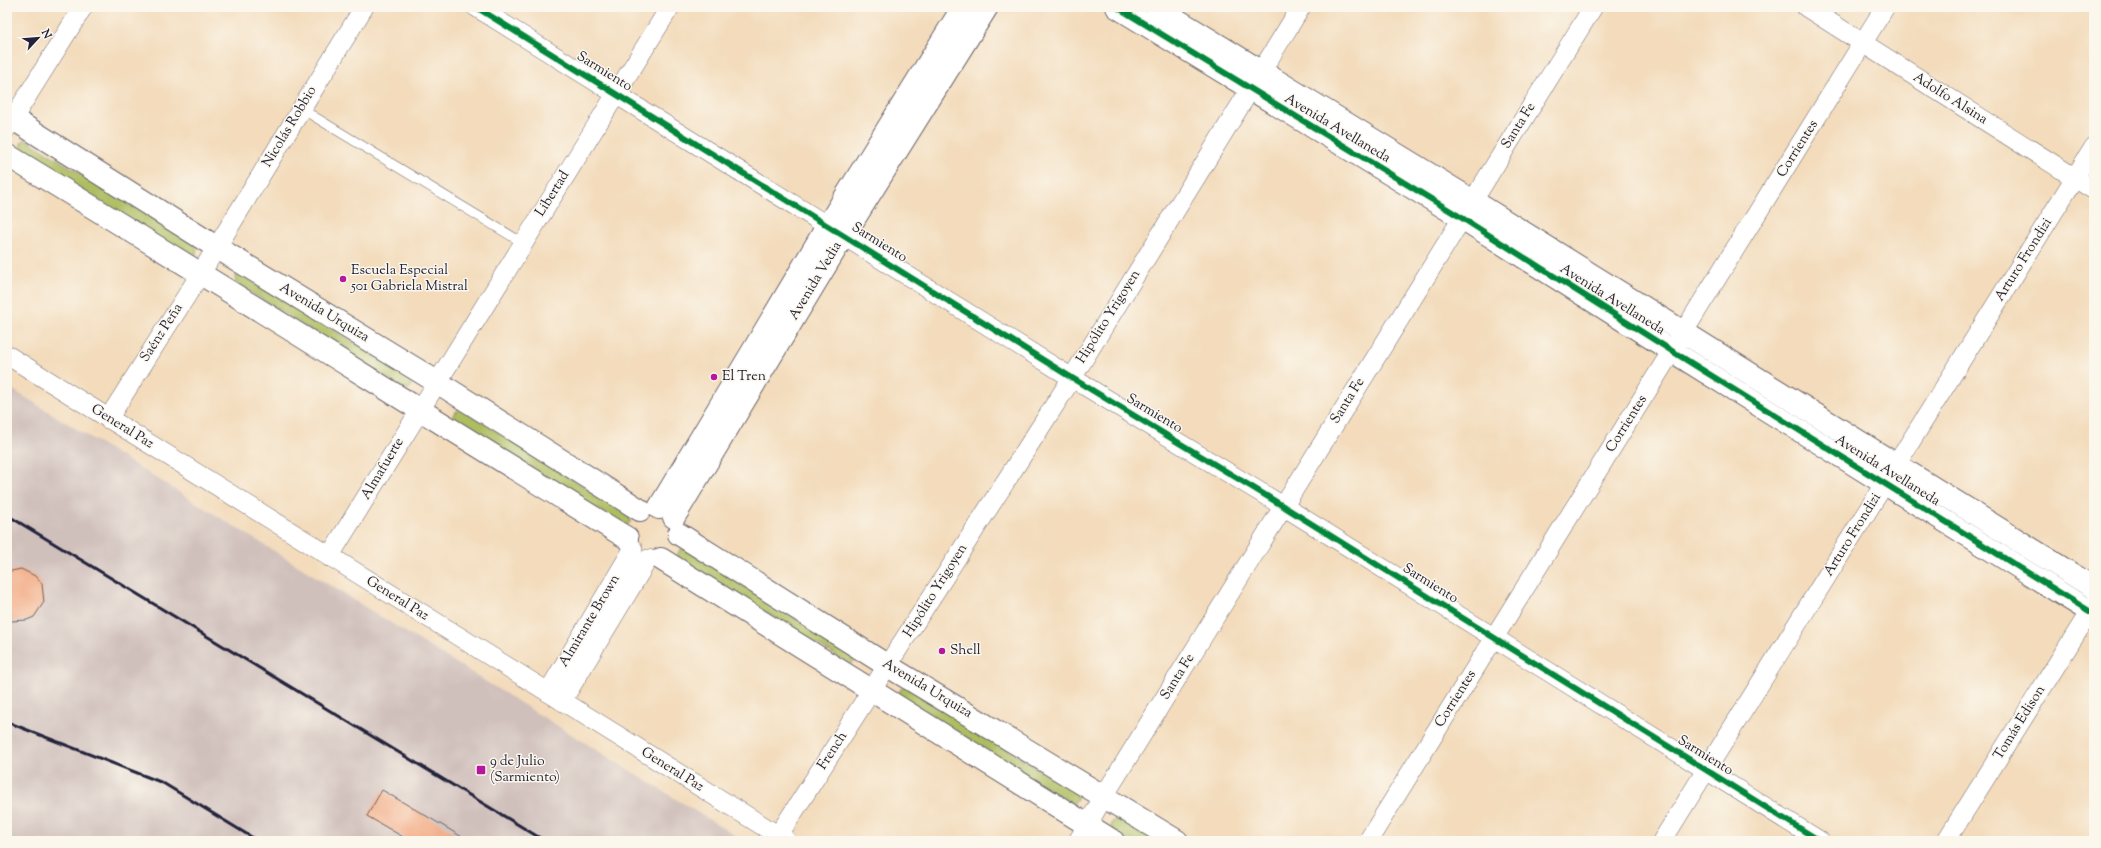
<svg xmlns="http://www.w3.org/2000/svg" width="2101" height="848" font-family="'Sorts Mill Goudy',serif">
  <style>
    .industrial { fill: #d0c0bc }
    .green { fill: #adbe61; stroke: #68704e }
    .building { fill: #f2a881 }
    .lines { fill: none; stroke-linecap: round; stroke-linejoin: round }
    .lane-casing { stroke: #6b6368; stroke-width: 10 }
    .street-casing { stroke: #6b6368; stroke-width: 20 }
    .secondary-casing { stroke: #6b6368; stroke-width: 24 }
    .lane { stroke: #fff; stroke-width: 9 }
    .street { stroke: #fff; stroke-width: 19 }
    .secondary { stroke: #fff; stroke-width: 22 }
    .rail { stroke: #22223b; stroke-width: 3 }
    .cycleway-casing { stroke: #fbf7ec; stroke-width: 8 }
    .cycleway { stroke: #00873e; stroke-width: 6 }
    .poi-dot { fill: #b5179e; stroke: #fbf7ec; stroke-width: 1.5 }
    .labels { text-anchor: middle; dominant-baseline: central; stroke-width: 3; stroke-linejoin: round; paint-order: stroke }
    .street-label { font-size: 14px; fill: #22223b; stroke: #fbf7ec }
    .poi-label { font-size: 14px; fill: #22223b; stroke: #fbf7ec; text-anchor: start }
  </style>
  <rect width="100%" height="100%" fill="#fbf7ec"/>
  <filter id="ink" filterUnits="userSpaceOnUse"><feTurbulence type="fractalNoise" baseFrequency=".025" numOctaves="2"/><feDisplacementMap in="SourceGraphic" scale="8" xChannelSelector="R" yChannelSelector="G"/><feConvolveMatrix kernelMatrix="1 2 1 2 8 2 1 2 1" color-interpolation-filters="sRGB"/></filter>
  <filter id="wash" filterUnits="userSpaceOnUse"><feTurbulence type="fractalNoise" baseFrequency=".012" numOctaves="4" result="noise"/><feDisplacementMap in="SourceGraphic" scale="16" xChannelSelector="R" yChannelSelector="G"/><feGaussianBlur stdDeviation="0.9" result="paint"/><feColorMatrix in="noise" values="0 0 0 0 0 0 0 0 0 0 0 0 0 0 0 0 0 1.4 0 .05"/><feComposite in="paint" operator="in"/></filter>
  <g filter="url(#wash)">
    <rect width="100%" height="100%" fill="#f3dbbb"/>
    <polygon class="industrial" points="7,386 744,841 7,841"/>
    <g class="green">
      <polygon points="25,139 197,246 196,254 190,257 20,151 21,143"/>
      <polygon points="238,273 413,378 411,387 406,390 236,283 235,278"/>
      <polygon points="461,409 630,516 630,522 626,527 452,418 454,413"/>
      <polygon points="683,548 856,657 851,665 677,557 679,551"/>
      <polygon points="905,686 1077,793 1077,799 1073,804 899,695 900,690"/>
      <path d="M 1119,818 L 1159,841 C 1141,841 1122,845 1111,827 L 1112,822 Z"/>
    </g>
    <g id="blocks">
      <g class="building">
        <polygon points="21,569 37,577 42,584 44,602 34,617 27,620 11,621 7,619 7,572"/>
        <polygon points="382,790 469,841 410,841 367,816"/>
      </g>
    </g>
  </g>
  <g filter="url(#ink)">
    <use href="#blocks" fill-opacity="0" stroke="#6b6368" stroke-width="1"/>
    <g class="lines">
      <g class="lane-casing">
        <polyline id="lane" points="300,108 523,243"/>
      </g>
      <g class="street-casing">
        <g id="street">
          <polyline points="476,7 1072,378 1283,506 1820,841"/>
          <polyline points="1806,7 2094,190"/>
          <polyline points="7,128 83,7"/>
          <polyline points="7,355 787,841"/>
          <polyline points="108,419 201,273 364,7"/>
          <polyline points="329,557 670,7"/>
          <polyline points="548,692 633,549"/>
          <polyline points="562,701 648,559"/>
          <polyline points="778,836 1072,378 1301,7"/>
          <polyline points="1078,841 1104,796 1593,7"/>
          <polyline points="1368,841 1885,7"/>
          <polyline points="1662,841 2094,147"/>
          <polyline points="1946,841 2094,605"/>
        </g>
      </g>
      <g class="secondary-casing">
        <g id="secondary">
          <polyline points="1117,7 1462,218 1672,351 2094,614"/>
          <polyline points="1156,7 1473,201 2094,588"/>
          <polyline points="7,115 216,247 437,382 640,510"/>
          <path d="M 7,155 C 215,281 420,411 627,538"/>
          <polyline points="659,508 828,225 963,7"/>
          <polyline points="674,517 844,235 987,7"/>
          <polyline points="679,534 888,666 1177,841"/>
          <polyline points="661,559 1113,841"/>
        </g>
      </g>
      <use href="#lane" class="lane"/>
      <use href="#street" class="street"/>
      <use href="#secondary" class="secondary"/>
      <g class="rail">
        <polyline points="7,515 545,841"/>
        <polyline points="7,722 163,783 258,841"/>
      </g>
      <g class="cycleway-casing">
        <g id="cycleway">
          <polyline points="476,7 1072,378 1283,506 1820,841"/>
          <polyline points="1117,7 1462,218 1672,351 2094,614"/>
        </g>
      </g>
      <use href="#cycleway" class="cycleway"/>
    </g>
  </g>
  <g class="poi-dot">
    <circle cx="343" cy="279" r="4"/>
    <circle cx="714" cy="377" r="4"/>
    <circle cx="942" cy="651" r="4"/>
    <rect x="476" y="765" width="10" height="10" rx="2"/>
  </g>
  <g class="labels">
    <g class="street-label">
      <text transform="translate(604 72) rotate(32)">Sarmiento</text>
      <text transform="translate(1950 99) rotate(32)">Adolfo Alsina</text>
      <text transform="translate(1519 126) rotate(-58)">Santa Fe</text>
      <text transform="translate(290 127) rotate(-59)">Nicolás Robbio</text>
      <text transform="translate(1337 129) rotate(31)">Avenida Avellaneda</text>
      <text transform="translate(1798 149) rotate(-58)">Corrientes</text>
      <text transform="translate(553 194) rotate(-58)">Libertad</text>
      <text transform="translate(879 243) rotate(32)">Sarmiento</text>
      <text transform="translate(2024 260) rotate(-58)">Arturo Frondizi</text>
      <text transform="translate(816 281) rotate(-59)">Avenida Vedia</text>
      <text transform="translate(1612 300) rotate(32)">Avenida Avellaneda</text>
      <text transform="translate(324 313) rotate(31)">Avenida Urquiza</text>
      <text transform="translate(1109 317) rotate(-58)">Hipólito Yrigoyen</text>
      <text transform="translate(162 333) rotate(-57)">Saénz Peña</text>
      <text transform="translate(1348 401) rotate(-58)">Santa Fe</text>
      <text transform="translate(1154 414) rotate(31)">Sarmiento</text>
      <text transform="translate(1627 424) rotate(-58)">Corrientes</text>
      <text transform="translate(122 427) rotate(32)">General Paz</text>
      <text transform="translate(383 469) rotate(-59)">Almafuerte</text>
      <text transform="translate(1887 471) rotate(32)">Avenida Avellaneda</text>
      <text transform="translate(1853 535) rotate(-58)">Arturo Frondizi</text>
      <text transform="translate(1430 584) rotate(32)">Sarmiento</text>
      <text transform="translate(936 591) rotate(-58)">Hipólito Yrigoyen</text>
      <text transform="translate(397 599) rotate(32)">General Paz</text>
      <text transform="translate(590 621) rotate(-59)">Almirante Brown</text>
      <text transform="translate(1178 677) rotate(-58)">Santa Fe</text>
      <text transform="translate(927 689) rotate(31)">Avenida Urquiza</text>
      <text transform="translate(1456 699) rotate(-58)">Corrientes</text>
      <text transform="translate(2020 723) rotate(-58)">Tomás Edison</text>
      <text transform="translate(833 751) rotate(-57)">French</text>
      <text transform="translate(1705 756) rotate(32)">Sarmiento</text>
      <text transform="translate(672 770) rotate(32)">General Paz</text>
    </g>
    <g class="poi-label">
      <text x="351" y="271">Escuela Especial<tspan x="351" dy="16">501 Gabriela Mistral</tspan></text>
      <text x="722" y="377">El Tren</text>
      <text x="950" y="651">Shell</text>
      <text x="490" y="762">9 de Julio<tspan x="490" dy="16">(Sarmiento)</tspan></text>
    </g>
  </g>
  <rect width="2101" height="848" fill="none" stroke="#fbf7ec" stroke-width="24"/>
  <g transform="translate(38 38) rotate(64)" stroke="#fbf7ec" stroke-width="3" paint-order="stroke">
  <path d="M0-3L7 15L0 10L-7 15Z" fill="#22223b"/>
  <text y="-6" font-size="11" font-weight="bold" text-anchor="middle" fill="#22223b">N</text>
  </g>
</svg>
